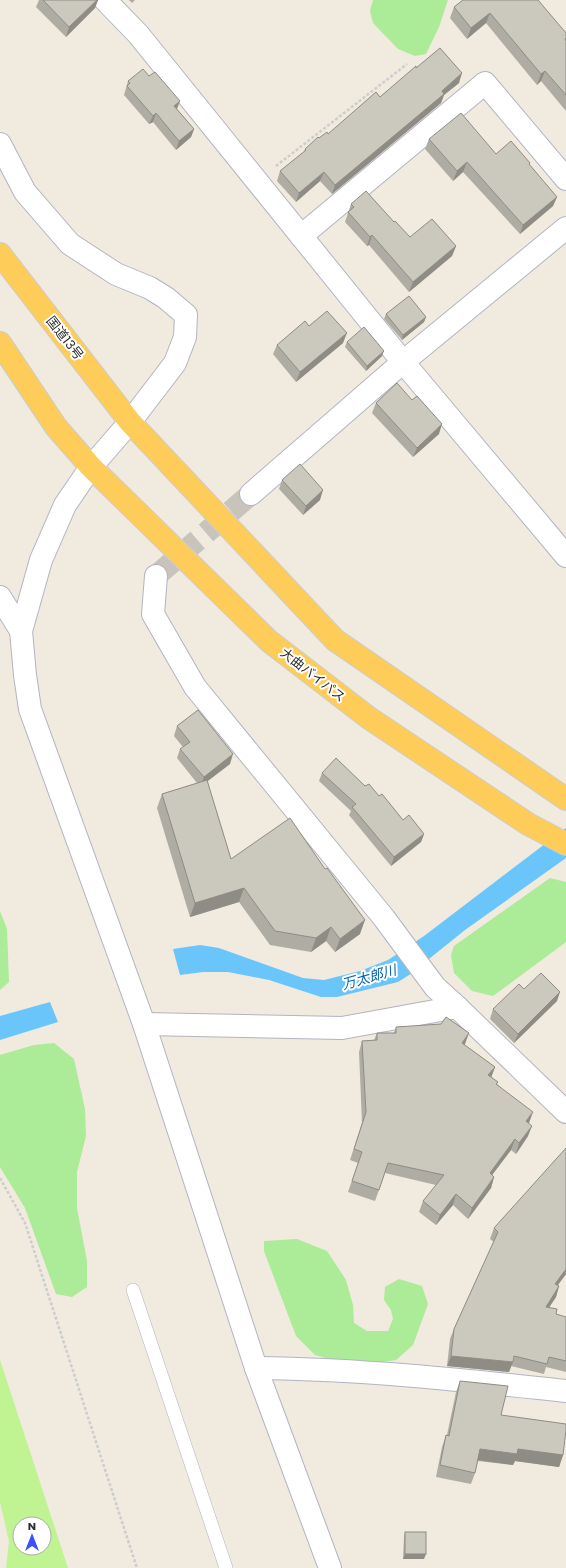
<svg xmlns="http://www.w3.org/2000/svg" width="566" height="1568" font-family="Poppins,'Noto Sans JP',sans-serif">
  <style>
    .green { fill: #aceb97 }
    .pitch { fill: #c0f392; fill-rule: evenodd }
    .water { fill: #6ac6fa }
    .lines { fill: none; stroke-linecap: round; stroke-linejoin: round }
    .minor-tunnel { stroke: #c9c4bb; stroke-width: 22; stroke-dasharray: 22 11; stroke-linecap: butt }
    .service-casing { stroke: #b3b4c2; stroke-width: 14 }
    .minor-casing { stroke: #b3b4c2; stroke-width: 24 }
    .tertiary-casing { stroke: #b3b4c2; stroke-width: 24 }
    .trunk-casing { stroke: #cdcdcd; stroke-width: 24 }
    .path { stroke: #cdcdcd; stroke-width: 2.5; stroke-dasharray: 3 2; stroke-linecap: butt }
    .service { stroke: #fff; stroke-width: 13 }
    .minor { stroke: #fff; stroke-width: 22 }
    .tertiary { stroke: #fff; stroke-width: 22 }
    .trunk { stroke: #fecc58; stroke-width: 22 }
    .wall { fill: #afaca3 }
    .shaded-wall { fill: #8e8c84 }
    .building { fill: #cbc8bd; stroke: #8e8c84 }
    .labels { text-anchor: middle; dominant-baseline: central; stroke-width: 4; stroke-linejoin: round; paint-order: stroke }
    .street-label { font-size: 13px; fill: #2d2d2d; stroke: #fff }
    .water-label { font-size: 14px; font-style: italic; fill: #0062af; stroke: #fff }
  </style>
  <rect width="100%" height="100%" fill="#f0eadf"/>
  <g class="green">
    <polygon points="373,0 448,0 439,27 426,54 415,56 398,49 373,23 370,11"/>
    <polygon points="550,878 566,882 566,942 493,996 472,991 454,973 451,955 454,946"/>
    <polygon points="0,911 7,929 9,982 0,990"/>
    <polygon points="54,1043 74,1059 85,1109 86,1136 77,1172 77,1208 87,1261 87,1287 72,1297 56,1294 25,1208 0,1167 0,1055 34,1045"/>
    <polygon points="297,1239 327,1251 346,1280 353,1305 354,1323 367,1331 388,1331 393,1319 391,1310 384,1300 385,1287 399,1279 422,1286 428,1304 413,1345 396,1360 354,1366 315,1355 296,1336 264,1251 264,1241"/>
  </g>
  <path class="pitch" d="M 0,1360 L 68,1568 L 6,1568 L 9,1541 L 0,1502 ZM 20,1524 L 44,1524 L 44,1548 L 20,1548 Z"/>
  <g class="water">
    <polygon points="566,828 566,858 465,930 409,975 398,982 337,997 321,997 269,980 228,972 203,972 180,975 173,949 200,945 219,948 303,978 324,980 360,971 388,960 424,936"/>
    <polygon points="50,1002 58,1022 0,1040 0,1016"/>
  </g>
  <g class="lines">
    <polyline class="minor-tunnel" points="156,576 251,494"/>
    <g class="service-casing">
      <polyline id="service" points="133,1290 226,1568"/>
    </g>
    <g class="minor-casing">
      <g id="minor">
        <polyline points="105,0 138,34 403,362 566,556"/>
        <polyline points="0,144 25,192 70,244 116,274 150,288 166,298 186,315 185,337 175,363 130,422 91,467"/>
        <polyline points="301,236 485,83 566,179"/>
        <polyline points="251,494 403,362 566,228"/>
        <polyline points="156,576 153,614 195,687 384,918 435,987 457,1007"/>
        <polyline points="0,597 21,631"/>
        <polyline points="144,1024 342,1028 457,1007 566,1112"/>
        <path d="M 256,1368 C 360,1369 463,1380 566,1391"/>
      </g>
    </g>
    <g class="tertiary-casing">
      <polyline id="tertiary" points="91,467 65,505 41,560 21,631 25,675 30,709 144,1024 256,1368 330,1568"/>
    </g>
    <g class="trunk-casing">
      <g id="trunk">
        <polyline points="0,254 130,422 335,640 566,799"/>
        <polyline points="0,343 56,427 91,467 269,641 369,718 528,824 566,844"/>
      </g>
    </g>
    <g class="path">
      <polyline points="276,166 407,64"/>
      <polyline points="0,1178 25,1223 137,1568"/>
    </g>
    <use href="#service" class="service"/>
    <use href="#minor" class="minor"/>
    <use href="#tertiary" class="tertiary"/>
    <use href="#trunk" class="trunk"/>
  </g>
  <g class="wall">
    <polygon points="39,0 98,0 95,8 66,37 36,7"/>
    <polygon points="129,0 135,0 132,3"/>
    <polygon points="463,0 566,33 566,111 541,81 537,85 486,23 467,39 450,18 454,7"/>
    <polygon points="416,68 459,83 444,95 441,103 332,194 320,181 296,202 277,181 280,171 304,152 305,149 319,138 328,134 380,97"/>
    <polygon points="128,81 177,109 194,129 191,137 176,150 153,122 149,124 124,95"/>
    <polygon points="429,139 530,163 529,165 557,197 553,206 520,234 463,172 453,181 425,149"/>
    <polygon points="351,204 394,222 410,237 456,246 452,256 409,292 369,245 367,246 345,222"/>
    <polygon points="386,314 426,317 424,322 402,340 384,319"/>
    <polygon points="309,326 343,343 296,382 273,354 277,345"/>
    <polygon points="347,342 382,356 366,371 345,347"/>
    <polygon points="376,403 439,434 413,457 372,413"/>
    <polygon points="282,480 320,500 303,515 279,489"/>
    <polygon points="177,726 230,764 207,781 231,859 360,934 335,952 326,941 311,952 270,945 239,902 190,917 157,808 162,794 197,783 177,758 180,749 183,747 174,736"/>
    <polygon points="322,773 365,786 379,796 403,820 424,834 421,842 391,866 349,815 351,811 319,781"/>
    <polygon points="557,1001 514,1043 490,1019 493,1009"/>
    <polygon points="396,1027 465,1044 464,1045 495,1067 491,1077 498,1082 497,1084 529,1123 528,1136 516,1154 511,1150 492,1175 494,1177 491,1188 468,1219 453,1205 436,1225 419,1212 423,1201 436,1185 385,1173 375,1201 348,1192 358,1163 350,1160 362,1123 359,1052 362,1041 374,1040 377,1033 394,1033"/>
    <polygon points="494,1228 566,1274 558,1285 559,1286 556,1297 549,1307 556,1314 566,1317 566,1372 546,1367 544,1374 511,1366 509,1372 447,1366 450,1339 454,1329 494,1242 490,1239"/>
    <polygon points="460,1381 501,1415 563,1455 559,1467 515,1461 513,1465 478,1461 475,1473 471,1484 436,1477 442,1447 446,1435 447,1435 456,1392"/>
    <polygon points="405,1532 424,1559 403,1559 404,1537"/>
  </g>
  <g class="shaded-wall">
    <polygon points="97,0 98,0 95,8 66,37 69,27"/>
    <polygon points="490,13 486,23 467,39 471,28"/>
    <polygon points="545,71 541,81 537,85 541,74"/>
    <polygon points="462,73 459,83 444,95 441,103 332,194 335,185"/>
    <polygon points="180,101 177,109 174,106"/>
    <polygon points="156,113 153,122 149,124 153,116"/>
    <polygon points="194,129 191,137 176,150 179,141"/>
    <polygon points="467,162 463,172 453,181 457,171"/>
    <polygon points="324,172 320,181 296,202 299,193"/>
    <polygon points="557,197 553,206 520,234 523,225"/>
    <polygon points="372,235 369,245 367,246 370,237"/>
    <polygon points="456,246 452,256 409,292 413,282"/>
    <polygon points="426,317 424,322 402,340 403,335"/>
    <polygon points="347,333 343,343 296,382 300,372"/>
    <polygon points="384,351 382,356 366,371 367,366"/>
    <polygon points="442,424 439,434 413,457 417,448"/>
    <polygon points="323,490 320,500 303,515 306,506"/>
    <polygon points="233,754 230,764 200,787 204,777"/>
    <polygon points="424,834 421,842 391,866 394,857"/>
    <polygon points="244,888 239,902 190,917 195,903"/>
    <polygon points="365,920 360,934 335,952 340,939"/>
    <polygon points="331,927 326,941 311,952 316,938"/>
    <polygon points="560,992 557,1001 514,1043 518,1034"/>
    <polygon points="469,1033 465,1044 458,1053 462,1043"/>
    <polygon points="495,1067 491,1078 488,1075"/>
    <polygon points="533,1112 529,1123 522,1132 526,1121"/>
    <polygon points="532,1126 528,1136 516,1154 519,1143"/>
    <polygon points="515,1139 511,1150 486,1183 490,1173"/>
    <polygon points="494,1177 491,1188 468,1219 472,1208"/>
    <polygon points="456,1194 453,1205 436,1225 440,1215"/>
    <polygon points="566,1269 566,1274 551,1294 555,1284"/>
    <polygon points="559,1286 556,1297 543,1317 546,1307"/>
    <polygon points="451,1356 513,1362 509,1372 447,1366"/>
    <polygon points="480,1449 518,1449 563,1455 559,1467 515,1461 513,1465 476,1460"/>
    <polygon points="405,1554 426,1554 424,1559 403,1559"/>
  </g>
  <g class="building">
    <polygon points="43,0 97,0 69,27"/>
    <polygon points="463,0 538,0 566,33 566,38 565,39 566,41 566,95 545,71 541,74 490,13 471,28 454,7"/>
    <polygon points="440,48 462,73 442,91 444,94 335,185 324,172 299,193 280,171 306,150 305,149 318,137 319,138 327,132 328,134 376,92 380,97 416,66 416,68"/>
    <polygon points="143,69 149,76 155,72 180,101 174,106 194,129 179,141 156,113 153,116 127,86 130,83 128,81"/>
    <polygon points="461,113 496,154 511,141 530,163 529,164 557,197 523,225 467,162 457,171 429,139"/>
    <polygon points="366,191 394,222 395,221 410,237 432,219 456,246 413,282 372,235 370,237 348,212 354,207 351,204"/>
    <polygon points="409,296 426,317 403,335 386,314"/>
    <polygon points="327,311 347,333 300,372 277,345 305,321 309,326"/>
    <polygon points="364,327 384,351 367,366 347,342"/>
    <polygon points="397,383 412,400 417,396 442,424 417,448 376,403"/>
    <polygon points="300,464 323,490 306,506 282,480"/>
    <polygon points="198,710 233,754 204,777 180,749 190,742 177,726"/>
    <polygon points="336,758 365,786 369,784 379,796 382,794 403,820 409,815 424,834 394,857 352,807 356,804 322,773"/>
    <polygon points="207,780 231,859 290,818 325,869 327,868 365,920 340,939 331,927 316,938 275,931 244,888 195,903 162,794"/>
    <polygon points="541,973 560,992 518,1034 493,1009 519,984 524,989"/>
    <polygon points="446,1017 469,1033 462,1043 495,1067 488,1075 498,1082 496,1084 533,1112 526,1121 532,1126 519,1143 515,1139 490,1173 494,1177 472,1208 456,1194 440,1215 423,1201 444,1175 388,1163 379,1190 352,1181 362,1152 354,1149 366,1112 362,1041 377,1040 377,1033 396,1033 396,1027 441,1024"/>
    <polygon points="566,1148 566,1269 555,1284 559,1286 546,1307 557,1309 556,1314 566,1317 566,1361 549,1357 547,1364 514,1356 513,1362 451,1356 454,1329 498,1232 494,1228"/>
    <polygon points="460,1381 508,1386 501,1415 566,1424 566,1430 563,1455 518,1449 517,1454 480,1449 475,1473 440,1465 446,1435 449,1436"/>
    <rect x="405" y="1532" width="21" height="22"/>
  </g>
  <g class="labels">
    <g class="street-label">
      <text transform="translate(65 338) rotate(52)">国道13号</text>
      <text transform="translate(313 675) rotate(38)">大曲バイパス</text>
    </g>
    <g class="water-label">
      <text transform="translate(369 977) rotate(-16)">万太郎川</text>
    </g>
  </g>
  <g transform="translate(32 1536)"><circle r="19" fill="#ffffff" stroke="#ababab"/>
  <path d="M0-3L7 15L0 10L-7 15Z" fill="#3d4eff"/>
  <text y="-6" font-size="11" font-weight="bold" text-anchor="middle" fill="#2d2d2d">N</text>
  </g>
</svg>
